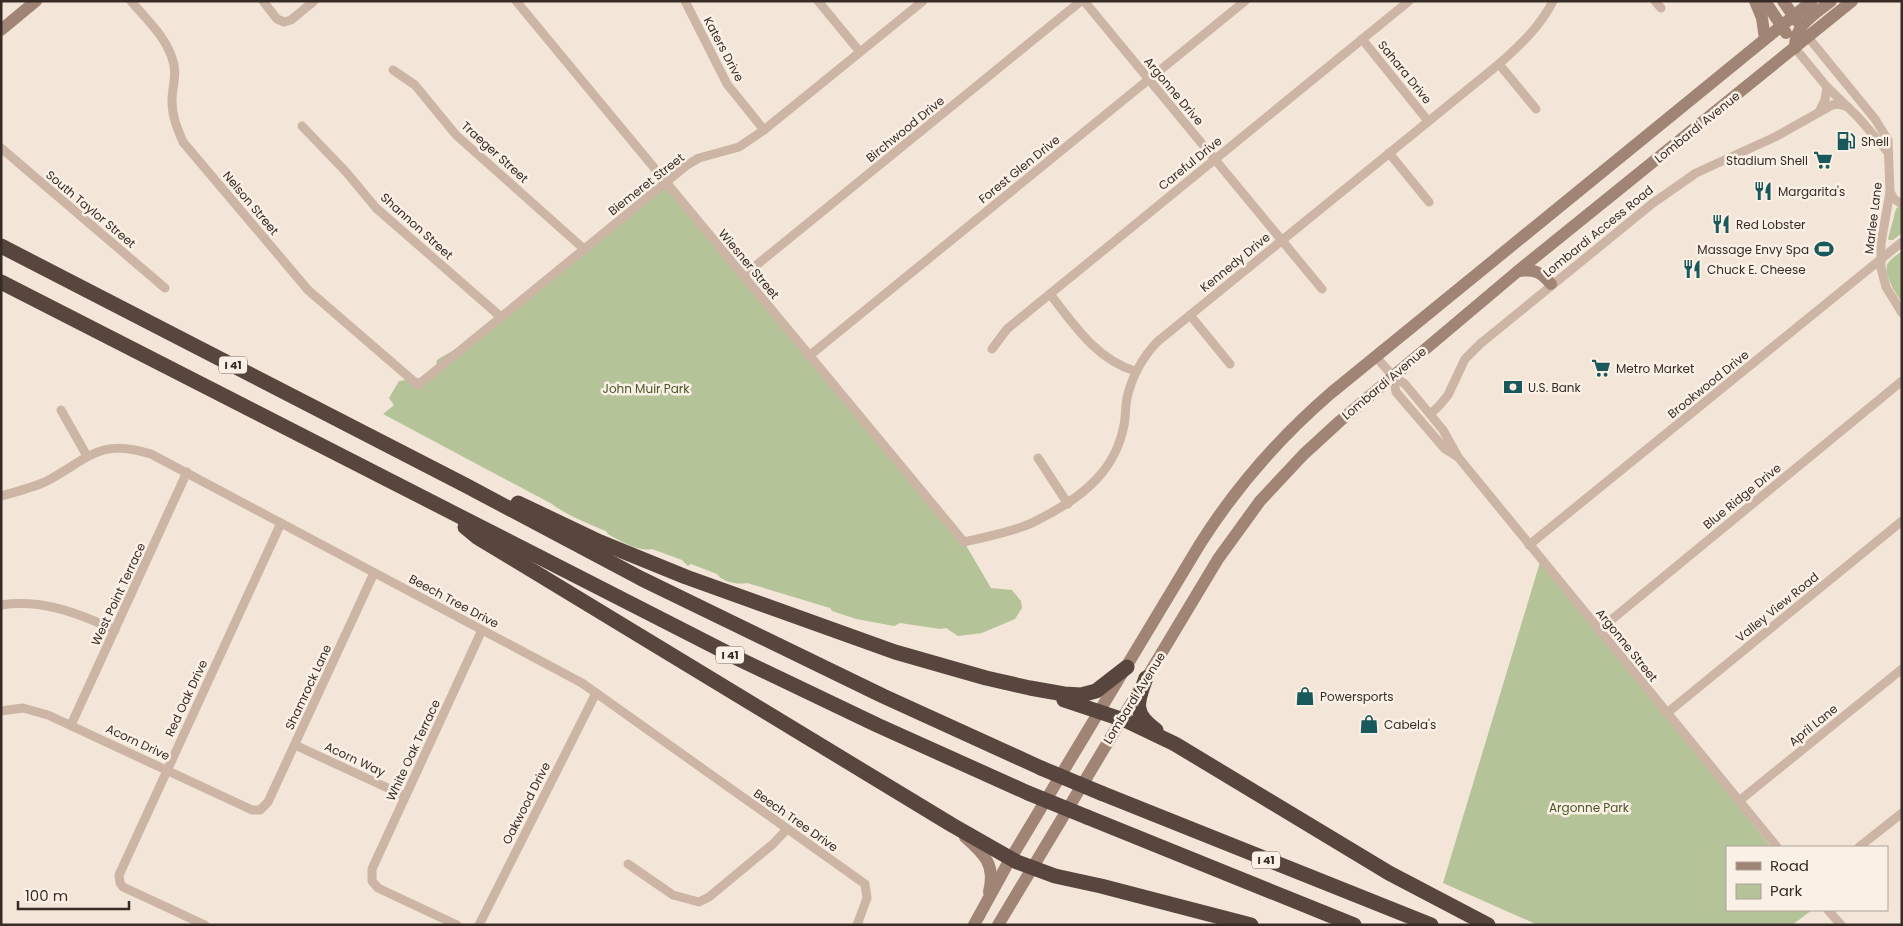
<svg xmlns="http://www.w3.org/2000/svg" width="1903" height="926" font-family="Poppins,sans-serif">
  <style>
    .green { fill: #b5c398 }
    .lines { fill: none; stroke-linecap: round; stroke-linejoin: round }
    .street { stroke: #ccb5a4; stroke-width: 9 }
    .secondary { stroke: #a08475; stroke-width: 12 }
    .highway { stroke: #58453d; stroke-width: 15 }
    .highway-bridge { stroke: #58453d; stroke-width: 15 }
    .labels { text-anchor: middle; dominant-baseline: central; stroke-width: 5; stroke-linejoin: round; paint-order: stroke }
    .shield { fill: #fbf0e5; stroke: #72665f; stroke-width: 1 }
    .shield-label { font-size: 11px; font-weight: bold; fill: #372b26 }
    .street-label { font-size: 12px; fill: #372b26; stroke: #fbf0e5 }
    .poi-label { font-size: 12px; fill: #372b26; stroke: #fbf0e5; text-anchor: start }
    .park-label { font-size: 12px; fill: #475728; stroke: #fbf0e5 }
  </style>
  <rect width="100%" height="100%" fill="#f3e6d9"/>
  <g class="green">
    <path d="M 666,182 L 964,542 L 991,588 L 1012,590 L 1021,601 L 1022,608 L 1015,619 L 982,633 L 958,636 L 946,628 L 940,629 L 900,623 L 894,626 L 856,619 L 832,611 L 830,608 L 747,583 C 738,585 722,582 717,574 L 691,564 L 688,566 L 682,560 L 652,549 C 638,552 620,541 608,534 L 606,531 C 591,525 564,514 552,504 L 383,414 L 394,405 L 389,398 L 399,381 L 419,378 L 424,380 L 435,370 L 437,360 L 462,345 Z"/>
    <polygon points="1898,207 1902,208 1902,233 1893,240 1889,240 1888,239 1896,209"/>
    <path d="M 1902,251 L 1902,302 C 1896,295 1884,275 1887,265 C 1889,260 1897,255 1902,251 Z"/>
    <polygon points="1541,559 1771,847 1727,847 1727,910 1812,910 1792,925 1538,925 1443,883"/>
  </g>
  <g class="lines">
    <g class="street">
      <path d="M 131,1 C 146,19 165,36 172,58 C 178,73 172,86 172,101 C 172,116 177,128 183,142 L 308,290 L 418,385 L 687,165 L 699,158 L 739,147 L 764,130 L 923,1"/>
      <polyline points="263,1 277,19 284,22 291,20 314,1"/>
      <path d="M 516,1 L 964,542 C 985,537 1007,533 1027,525 C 1035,522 1043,517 1051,513 C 1087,493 1116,468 1124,425 C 1126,416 1125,407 1127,398 C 1132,376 1142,358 1157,342 L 1499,64 C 1520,45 1540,27 1553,1"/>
      <polyline points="685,1 727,84 764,130"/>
      <polyline points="818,1 860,52"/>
      <polyline points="1084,1 1322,289"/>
      <polyline points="1655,1 1661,8"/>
      <polyline points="1808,37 1875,119 1888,140 1890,192 1881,243 1881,268 1886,287 1902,313"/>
      <polyline points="1362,39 1428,121"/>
      <polyline points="1795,48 1827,87 1858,117 1887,151"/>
      <polyline points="1499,64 1536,109"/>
      <polyline points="393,70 415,85 456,135 584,249"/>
      <polyline points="1819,112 1825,100 1827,87"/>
      <polyline points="302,126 347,173 376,208 501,317"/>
      <polyline points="1,148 165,288"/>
      <polyline points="1389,153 1429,202"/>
      <polyline points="1890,192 1894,199 1902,204"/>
      <polyline points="743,276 1081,1"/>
      <path d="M 1050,294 C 1074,325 1096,359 1135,371"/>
      <polyline points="1190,315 1230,364"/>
      <polyline points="992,349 1007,329 1409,1"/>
      <polyline points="809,356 1245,1"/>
      <polyline points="1376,357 1393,376 1405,384 1443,430 1458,457 1777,847"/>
      <polyline points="1393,376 1396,392 1445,449 1458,457"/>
      <polyline points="61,410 87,456"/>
      <polyline points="1430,414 1439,406 1448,395 1465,359 1480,344 1653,203 1696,173 1775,137 1832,105 1838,104 1848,107"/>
      <polyline points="1038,458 1068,504"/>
      <path d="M 1,496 C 16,492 31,488 45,482 C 88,460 98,437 151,454 L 582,683 L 865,884 L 867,898 L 857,925"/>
      <polyline points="1529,545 1902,242"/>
      <path d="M 1,605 C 42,599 78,613 115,630"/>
      <polyline points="1599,630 1902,381"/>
      <polyline points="1,711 23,708 48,715 252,810 260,810 268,802 374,573"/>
      <polyline points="1667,713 1902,521"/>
      <polyline points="71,725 187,472"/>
      <polyline points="295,745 405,796"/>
      <polyline points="1739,801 1902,669"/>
      <polyline points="1859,847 1902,813"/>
      <polyline points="628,864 673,895 699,902 709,897 773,844 787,829"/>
      <polyline points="1828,910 1841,925"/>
      <polyline points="205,925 123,887 120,883 119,875 281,523"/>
      <polyline points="457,925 378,888 372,881 372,869 482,630"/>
      <polyline points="479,925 596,693"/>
    </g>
    <g class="secondary">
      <polyline points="1755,1 1762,18 1765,39"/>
      <polyline points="1765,1 1786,33"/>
      <polyline points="1783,1 1797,21"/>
      <polyline points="1,30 36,1"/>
      <path d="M 1795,48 C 1794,25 1815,14 1831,1"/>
      <path d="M 1518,271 C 1535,269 1541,272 1551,284"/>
      <path d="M 965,837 C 984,854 996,864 989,892"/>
      <path d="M 974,925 L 1008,863 L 1200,544 C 1236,487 1280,437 1331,393 L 1812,1"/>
      <polyline points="998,925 1218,559 1260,501 1304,454 1340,421 1518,271 1852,1"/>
    </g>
    <g class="highway">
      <polyline points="1,246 465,485 642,579 883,696 1041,768"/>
      <polyline points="1,282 741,660 877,725 1028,793"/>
      <polyline points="518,503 600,542 686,577 895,652 986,678 1030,688 1064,694 1081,695 1096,691 1127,667"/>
      <polyline points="465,527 477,537 952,825 1017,862 1055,876 1101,886 1251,925"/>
      <path d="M 1146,678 C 1137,702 1132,713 1156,730"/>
      <polyline points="1064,700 1127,721 1175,744 1389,873 1488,925"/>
      <polyline points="1101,793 1431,925"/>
      <polyline points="1087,817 1354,925"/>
    </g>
    <g class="highway-bridge">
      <polyline points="1041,768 1101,793"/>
      <polyline points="1028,793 1087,817"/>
    </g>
  </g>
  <defs>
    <g id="fuel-bare" transform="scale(1.5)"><path d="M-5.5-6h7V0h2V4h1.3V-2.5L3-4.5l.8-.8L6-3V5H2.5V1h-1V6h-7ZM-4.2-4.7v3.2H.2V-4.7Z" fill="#19585b" stroke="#fbf0e5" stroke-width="2.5" paint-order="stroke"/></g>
    <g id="supermarket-bare" transform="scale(1.5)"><path d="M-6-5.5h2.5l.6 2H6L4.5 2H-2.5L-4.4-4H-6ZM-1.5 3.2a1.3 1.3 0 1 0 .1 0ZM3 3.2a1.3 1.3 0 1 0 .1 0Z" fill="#19585b" stroke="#fbf0e5" stroke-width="2.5" paint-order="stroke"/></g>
    <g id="restaurant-bare" transform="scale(1.5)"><path d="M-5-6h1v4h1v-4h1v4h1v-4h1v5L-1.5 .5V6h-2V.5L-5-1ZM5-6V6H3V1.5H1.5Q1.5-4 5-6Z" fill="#19585b" stroke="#fbf0e5" stroke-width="2.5" paint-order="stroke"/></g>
    <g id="stadium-bare" transform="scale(1.5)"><path d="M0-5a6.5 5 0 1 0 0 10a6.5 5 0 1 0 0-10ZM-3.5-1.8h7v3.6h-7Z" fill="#19585b" stroke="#fbf0e5" stroke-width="2.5" paint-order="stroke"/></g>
    <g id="bank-bare" transform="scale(1.5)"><path d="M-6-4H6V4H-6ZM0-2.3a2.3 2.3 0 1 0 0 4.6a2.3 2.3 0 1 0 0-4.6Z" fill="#19585b" stroke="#fbf0e5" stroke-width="2.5" paint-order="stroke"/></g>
    <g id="shop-bare" transform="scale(1.5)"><path d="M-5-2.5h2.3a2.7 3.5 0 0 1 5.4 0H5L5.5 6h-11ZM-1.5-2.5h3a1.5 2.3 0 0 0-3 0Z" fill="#19585b" stroke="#fbf0e5" stroke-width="2.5" paint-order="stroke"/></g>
  </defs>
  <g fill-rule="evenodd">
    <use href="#fuel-bare" x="1846" y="141"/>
    <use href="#supermarket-bare" x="1823" y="160"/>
    <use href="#restaurant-bare" x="1763" y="191"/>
    <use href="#restaurant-bare" x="1721" y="224"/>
    <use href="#stadium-bare" x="1824" y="249"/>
    <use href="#restaurant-bare" x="1692" y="269"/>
    <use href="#supermarket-bare" x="1601" y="368"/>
    <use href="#bank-bare" x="1513" y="387"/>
    <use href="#shop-bare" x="1305" y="696"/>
    <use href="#shop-bare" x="1369" y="724"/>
  </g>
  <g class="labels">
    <g class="shield">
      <rect x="219" y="356.5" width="28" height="17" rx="4"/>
      <rect x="716" y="646.5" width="28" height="17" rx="4"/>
      <rect x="1252" y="851.5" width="28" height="17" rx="4"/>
    </g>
    <g class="shield-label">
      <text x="233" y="365">I 41</text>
      <text x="730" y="655">I 41</text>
      <text x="1266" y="860">I 41</text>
    </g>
    <g class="street-label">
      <text transform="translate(724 49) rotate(62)">Katers Drive</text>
      <text transform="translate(1405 72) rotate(51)">Sahara Drive</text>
      <text transform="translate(1174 91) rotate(50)">Argonne Drive</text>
      <text transform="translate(1697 127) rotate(-39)">Lombardi Avenue</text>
      <text transform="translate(905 129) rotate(-39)">Birchwood Drive</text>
      <text transform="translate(495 152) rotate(42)">Traeger Street</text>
      <text transform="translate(1190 163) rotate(-39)">Careful Drive</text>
      <text transform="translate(1019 169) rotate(-39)">Forest Glen Drive</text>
      <text transform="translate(646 184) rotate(-38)">Biemeret Street</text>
      <text transform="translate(251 203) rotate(50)">Nelson Street</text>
      <text transform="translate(91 209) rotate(40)">South Taylor Street</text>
      <text transform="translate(1873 218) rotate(-83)">Marlee Lane</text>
      <text transform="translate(417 226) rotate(42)">Shannon Street</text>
      <text transform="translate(1598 231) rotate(-39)">Lombardi Access Road</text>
      <text transform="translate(1235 262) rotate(-39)">Kennedy Drive</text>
      <text transform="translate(749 264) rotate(50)">Wiesner Street</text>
      <text transform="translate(1384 383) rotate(-40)">Lombardi Avenue</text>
      <text transform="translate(1708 384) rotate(-39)">Brookwood Drive</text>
      <text transform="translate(1742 496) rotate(-39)">Blue Ridge Drive</text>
      <text transform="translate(118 594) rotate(-65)">West Point Terrace</text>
      <text transform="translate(454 601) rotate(28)">Beech Tree Drive</text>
      <text transform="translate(1777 607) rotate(-39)">Valley View Road</text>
      <text transform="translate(1627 645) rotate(51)">Argonne Street</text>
      <text transform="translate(308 687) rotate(-65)">Shamrock Lane</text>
      <text transform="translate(186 698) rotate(-65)">Red Oak Drive</text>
      <text transform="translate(1134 698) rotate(-58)">Lombardi Avenue</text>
      <text transform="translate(1813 725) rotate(-39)">April Lane</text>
      <text transform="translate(138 742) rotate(25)">Acorn Drive</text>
      <text transform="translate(413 750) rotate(-65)">White Oak Terrace</text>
      <text transform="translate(355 759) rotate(25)">Acorn Way</text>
      <text transform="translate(526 803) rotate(-63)">Oakwood Drive</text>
      <text transform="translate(796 820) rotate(35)">Beech Tree Drive</text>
    </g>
    <g class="poi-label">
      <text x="1861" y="141">Shell</text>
      <text x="1808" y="160" text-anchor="end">Stadium Shell</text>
      <text x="1778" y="191">Margarita's</text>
      <text x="1736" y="224">Red Lobster</text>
      <text x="1809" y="249" text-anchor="end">Massage Envy Spa</text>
      <text x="1707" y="269">Chuck E. Cheese</text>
      <text x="1616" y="368">Metro Market</text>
      <text x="1528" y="387">U.S. Bank</text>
      <text x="1320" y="696">Powersports</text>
      <text x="1384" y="724">Cabela's</text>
    </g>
    <g class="park-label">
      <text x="646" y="388">John Muir Park</text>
      <text x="1589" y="807">Argonne Park</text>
    </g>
  </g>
  <rect width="1903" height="926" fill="none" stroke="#372b26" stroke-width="5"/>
  <rect x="1726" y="846" width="162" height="65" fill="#fbf0e5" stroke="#ada199"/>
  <rect x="1736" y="862" width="25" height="8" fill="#a08475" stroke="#ada199"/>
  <text x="1770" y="871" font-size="15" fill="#372b26">Road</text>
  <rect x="1736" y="884" width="25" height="15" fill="#b5c398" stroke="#ada199"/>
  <text x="1770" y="896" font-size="15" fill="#372b26">Park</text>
  <path d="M18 901v8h111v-8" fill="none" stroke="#372b26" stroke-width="2.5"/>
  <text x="25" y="901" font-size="15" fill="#372b26" stroke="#fbf0e5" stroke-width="4" paint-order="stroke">100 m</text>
</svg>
